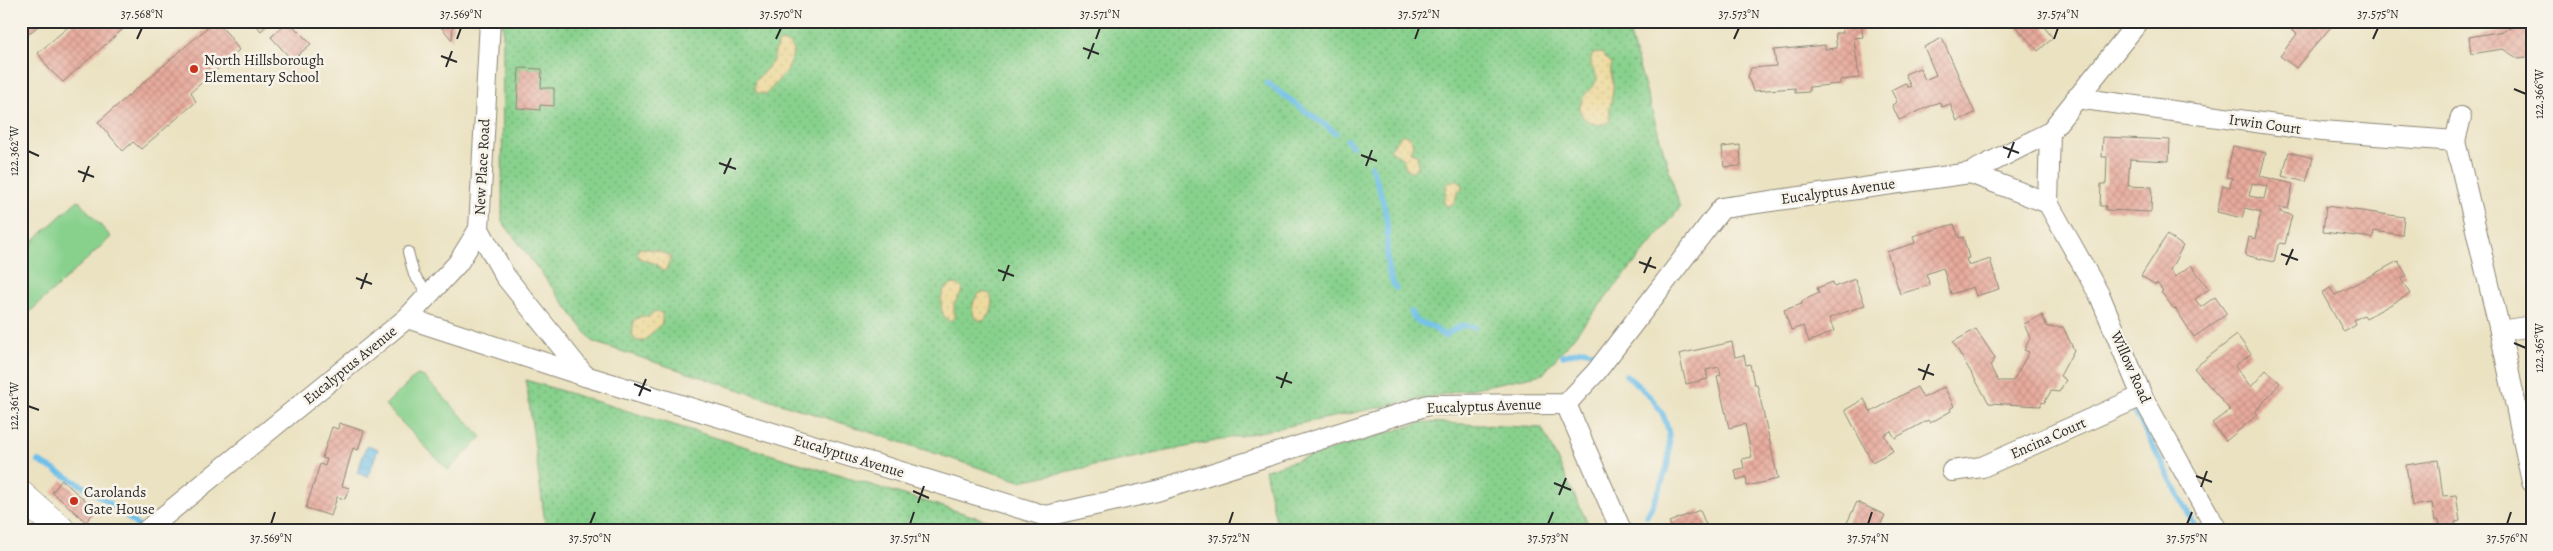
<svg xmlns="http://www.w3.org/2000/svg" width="2553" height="551" font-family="Alegreya,serif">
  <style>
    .grass { fill: url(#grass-dots); stroke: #5a7e5c }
    .sand { fill: url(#sand-dots); stroke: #8c8264 }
    .garden { fill: #88d18d; stroke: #5a7e5c }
    .water { fill: url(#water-waves); stroke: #4c758a }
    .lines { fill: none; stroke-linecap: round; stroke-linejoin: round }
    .stream { stroke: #6ebfea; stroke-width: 5.5 }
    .building { fill: url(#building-cross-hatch); fill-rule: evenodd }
    .lane-casing { stroke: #8b8676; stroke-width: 12 }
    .street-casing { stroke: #8b8676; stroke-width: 22 }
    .secondary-casing { stroke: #8b8676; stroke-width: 29 }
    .lane { stroke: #fff; stroke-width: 10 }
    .street { stroke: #fff; stroke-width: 20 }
    .secondary { stroke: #fff; stroke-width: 28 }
    .ticks { fill: none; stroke: #2b2b2b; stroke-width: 2 }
    .poi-dot { fill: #c8321e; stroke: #f7f3e8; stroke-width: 2 }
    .labels { text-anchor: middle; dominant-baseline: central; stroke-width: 5; stroke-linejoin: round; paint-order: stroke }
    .poi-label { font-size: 15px; fill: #2b2b2b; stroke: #f7f3e8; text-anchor: start }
    .street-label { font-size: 15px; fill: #2b2b2b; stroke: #f7f3e8 }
    .neatline { fill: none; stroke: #2b2b2b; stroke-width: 2 }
    .ticks-label { font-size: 12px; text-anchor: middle; fill: #2b2b2b }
  </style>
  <defs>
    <pattern id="grass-dots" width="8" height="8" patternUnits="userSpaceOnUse" patternTransform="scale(1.25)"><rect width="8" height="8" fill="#88d18d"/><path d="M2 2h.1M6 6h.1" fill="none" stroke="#6faa73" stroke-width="1.8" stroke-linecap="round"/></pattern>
    <pattern id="sand-dots" width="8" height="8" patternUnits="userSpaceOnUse" patternTransform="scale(1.25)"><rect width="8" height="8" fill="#eeda9e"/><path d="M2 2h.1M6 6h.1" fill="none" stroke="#cb8" stroke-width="1.8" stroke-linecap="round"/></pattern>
    <pattern id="water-waves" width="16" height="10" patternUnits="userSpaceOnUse" patternTransform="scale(1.25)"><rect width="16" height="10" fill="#6ebfea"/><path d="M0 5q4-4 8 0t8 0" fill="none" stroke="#5b9bbe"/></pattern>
    <pattern id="building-cross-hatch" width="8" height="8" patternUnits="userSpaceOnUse" patternTransform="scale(1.25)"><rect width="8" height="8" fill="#e7aa9c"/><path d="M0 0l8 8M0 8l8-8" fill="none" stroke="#c69287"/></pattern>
  </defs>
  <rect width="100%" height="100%" fill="#f7f3e8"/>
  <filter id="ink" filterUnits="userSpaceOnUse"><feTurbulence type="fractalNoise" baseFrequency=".02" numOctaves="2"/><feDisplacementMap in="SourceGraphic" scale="10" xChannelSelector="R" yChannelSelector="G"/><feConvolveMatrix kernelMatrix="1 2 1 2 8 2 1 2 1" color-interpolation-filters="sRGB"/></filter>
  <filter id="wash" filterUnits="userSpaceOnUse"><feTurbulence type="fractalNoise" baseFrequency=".0096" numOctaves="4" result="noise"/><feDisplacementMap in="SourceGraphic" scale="20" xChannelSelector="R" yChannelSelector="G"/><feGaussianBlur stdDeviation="1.12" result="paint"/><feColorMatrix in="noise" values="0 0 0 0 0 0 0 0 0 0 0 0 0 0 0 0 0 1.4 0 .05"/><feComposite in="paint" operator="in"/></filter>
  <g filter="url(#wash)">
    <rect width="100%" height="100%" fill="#ebe2c1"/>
    <g class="grass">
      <polygon points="503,21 1626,21 1680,208 1543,374 1020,481 593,342 502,221"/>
      <polygon points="526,380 1019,530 546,530"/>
      <polygon points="1423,422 1542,428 1591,530 1278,530 1265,470"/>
    </g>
    <g class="sand">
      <path d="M 781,42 L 788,43 L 794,50 L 788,70 L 766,94 L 757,93 L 754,88 L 755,81 C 761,74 768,69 773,60 C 776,52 774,47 781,42 Z"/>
      <path d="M 1601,53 L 1612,64 C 1609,71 1612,76 1613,83 C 1614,95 1608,107 1610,120 C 1601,131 1577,120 1580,106 C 1582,93 1592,90 1597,80 C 1597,70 1586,66 1593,54 Z"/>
      <polygon points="1403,134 1410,137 1413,144 1410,152 1417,154 1418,165 1412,172 1406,168 1403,159 1390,149"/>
      <polygon points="1455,180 1462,184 1463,188 1457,193 1454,204 1446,206 1443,200 1446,194 1446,184"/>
      <polygon points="639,248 655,250 669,255 671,258 666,270 662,271 656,264 641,259 637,254"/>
      <path d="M 953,284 L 959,285 L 963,290 L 954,304 L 954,318 L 949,321 C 939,315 940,299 944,289 Z"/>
      <path d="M 982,292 L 990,294 C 994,305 993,315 982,321 L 975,318 C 970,309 973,297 982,292 Z"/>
      <polygon points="654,311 662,313 662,323 644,341 636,341 632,335 634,320 642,316 649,317"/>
    </g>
    <g class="garden">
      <polygon points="78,200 111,237 21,320 21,252"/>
      <polygon points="417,375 424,377 482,437 448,470 385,405"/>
    </g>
    <polygon class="water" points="367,445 378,449 368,477 357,473"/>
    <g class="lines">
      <g class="stream">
        <polyline points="1267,83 1336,133"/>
        <polyline points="1347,140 1352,146"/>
        <path d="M 1371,166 C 1378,184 1385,203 1387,223 C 1389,244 1382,269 1396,288"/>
        <path d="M 1411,312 L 1416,321 L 1433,327 L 1444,336 C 1456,330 1457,323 1474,327"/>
        <polyline points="1563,356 1583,350 1600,354"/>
        <path d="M 1626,375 C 1636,384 1648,393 1656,404 C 1683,439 1664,483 1647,516"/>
        <polyline points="2133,408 2197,530"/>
        <path d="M 38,461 C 74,480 112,501 142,530"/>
      </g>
    </g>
    <g id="blocks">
      <g class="building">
        <polygon points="21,21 44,21 25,37 21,34"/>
        <polygon points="75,21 132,21 63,82 49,69 38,53"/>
        <polygon points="215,21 228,34 239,50 191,92 196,102 141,149 133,142 123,151 98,122"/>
        <polygon points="253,21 272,21 261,31"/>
        <polygon points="288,21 311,44 292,60 271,37"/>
        <polygon points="436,21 453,21 452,40"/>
        <polygon points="1842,21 1861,21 1863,37 1854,38 1859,78 1840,80 1840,84 1809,87 1809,92 1795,93 1795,88 1753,91 1748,77 1751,68 1776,66 1774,50 1825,45 1825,49 1837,48 1835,33 1843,33"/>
        <polygon points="2011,21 2045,21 2045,28 2053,38 2038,51"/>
        <polygon points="2292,21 2336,21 2296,68 2280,56 2297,34 2288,27"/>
        <polygon points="2528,21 2532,22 2532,57 2519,59 2503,49 2471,54 2469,37 2503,31 2503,30 2511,28 2511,23"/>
        <polygon points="1942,38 1975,113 1957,121 1950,104 1942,107 1939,102 1899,120 1892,105 1897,102 1891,90 1905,83 1907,87 1911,87 1905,74 1920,68 1925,80 1936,75 1924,47"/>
        <polygon points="519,68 542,69 541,88 554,88 554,106 540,105 540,110 517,108"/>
        <polygon points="2103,137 2170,140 2169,161 2130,159 2128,186 2152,187 2151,212 2105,210 2106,206 2100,206 2101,184 2106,184 2107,157 2102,157"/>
        <polygon points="1740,145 1741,166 1724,167 1722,147"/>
        <path d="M 2233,146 L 2266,153 L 2260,176 L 2293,184 L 2288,209 L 2281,207 L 2280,212 L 2292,215 L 2285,244 L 2280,243 L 2278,245 L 2274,262 L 2245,255 L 2249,237 L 2255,239 L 2261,212 L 2245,208 L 2242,218 L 2217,212 L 2223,185 L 2230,187 L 2232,178 L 2226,177 ZM 2252,183 L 2267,186 L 2264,199 L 2249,196 Z"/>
        <polygon points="2289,152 2313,158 2306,182 2282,176"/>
        <polygon points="2326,206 2404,217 2402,235 2374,231 2373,238 2323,232"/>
        <polygon points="1954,224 1959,238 1963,237 1969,258 1966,259 1969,266 1990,259 1999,289 1976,296 1973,287 1951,294 1943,268 1926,274 1930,285 1900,294 1887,252 1915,243 1913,236"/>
        <polygon points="2167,235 2183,246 2170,270 2175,277 2191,265 2209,289 2195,299 2201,307 2215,297 2227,314 2194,337 2175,308 2174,309 2161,292 2163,291 2157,283 2156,285 2141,276"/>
        <polygon points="2398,261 2407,276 2401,279 2410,294 2366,318 2364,315 2354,320 2356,325 2344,332 2322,293 2330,288 2335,295"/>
        <polygon points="1855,279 1865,305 1829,318 1834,331 1809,342 1803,326 1791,330 1784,310 1802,304 1802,301 1819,293 1817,288 1833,282 1834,287"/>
        <polygon points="2042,315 2047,327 2063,327 2074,350 2060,376 2066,380 2059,392 2051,391 2044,403 2042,402 2040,406 1989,403 1953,342 1976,329 1995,358 1990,366 1998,381 2013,381 2029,352 2024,350 2030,338 2024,324"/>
        <polygon points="2237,335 2251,354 2235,366 2251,387 2266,370 2280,383 2255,412 2257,415 2226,441 2212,423 2230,410 2194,368"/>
        <polygon points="1732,342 1735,357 1744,355 1746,365 1750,364 1754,384 1757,384 1778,479 1747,486 1746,477 1737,480 1735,470 1744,468 1742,459 1752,457 1745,424 1729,428 1717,376 1721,375 1719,367 1706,370 1708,379 1686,384 1679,354"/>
        <polygon points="1917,387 1923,398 1944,387 1954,406 1950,409 1951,411 1930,423 1928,420 1895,438 1891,431 1884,435 1893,451 1872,462 1845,410 1864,399 1871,412"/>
        <polygon points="339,423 364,431 358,450 353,448 342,486 349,488 345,499 337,497 331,516 306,508 320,464 325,466 327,459 322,458 332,427 338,429"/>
        <polygon points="2438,460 2443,496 2456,495 2460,521 2455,522 2456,530 2440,528 2439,520 2435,521 2432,503 2412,506 2406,465"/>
        <polygon points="62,480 96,510 86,522 52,492"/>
        <polygon points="1857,502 1885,515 1878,530 1850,530 1845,527"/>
        <polygon points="1700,510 1708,530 1673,530 1669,522"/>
      </g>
    </g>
  </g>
  <g filter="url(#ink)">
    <use href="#blocks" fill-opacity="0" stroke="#8b8676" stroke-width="1"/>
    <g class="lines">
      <g class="lane-casing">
        <polyline id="lane" points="408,252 414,275 429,295"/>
      </g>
      <g class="street-casing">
        <g id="street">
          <polyline points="2076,98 2322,131 2455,141 2500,331 2532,482"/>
          <polyline points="2050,132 2048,203 2100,296 2142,396 2217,530"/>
          <polyline points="2455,141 2461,117"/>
          <polyline points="1970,173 2048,203"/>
          <polyline points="479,229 505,276 585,376"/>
          <polyline points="407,318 458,263 479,229 490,21"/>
          <polyline points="2500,331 2532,326"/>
          <polyline points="1566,404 1621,530"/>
          <polyline points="1952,471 1982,467 2142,396"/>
          <polyline points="147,530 407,318 585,376 1046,516 1157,491 1428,405 1566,404 1596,372 1722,208 1970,173 2050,132 2139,21"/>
        </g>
      </g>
      <g class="secondary-casing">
        <polyline id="secondary" points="21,495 61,530"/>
      </g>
      <use href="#lane" class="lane"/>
      <use href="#street" class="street"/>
      <use href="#secondary" class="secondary"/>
    </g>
  </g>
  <path class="ticks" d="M 137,39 L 142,28M 457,39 L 461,28M 776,39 L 781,28M 1096,39 L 1100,28M 1415,39 L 1419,28M 1734,39 L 1739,28M 2054,39 L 2058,28M 2373,39 L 2378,28M 1083,48 L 1099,54M 441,56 L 457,62M 1088,59 L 1094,43M 446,67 L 452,51M 2514,89 L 2526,94M 2003,147 L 2019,153M 28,151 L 39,156M 1361,155 L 1377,161M 2008,158 L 2014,142M 719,163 L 736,169M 1366,166 L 1372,150M 78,171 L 94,177M 724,174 L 731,158M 83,182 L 89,166M 2281,254 L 2298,260M 1639,262 L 1656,268M 2286,265 L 2293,249M 998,270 L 1014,276M 1644,273 L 1651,257M 356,278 L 372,284M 1003,281 L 1009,265M 361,289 L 367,273M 2514,343 L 2526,348M 1918,369 L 1934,375M 1276,377 L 1292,383M 1923,380 L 1929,364M 634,384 L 651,391M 1281,388 L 1287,372M 639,396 L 646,379M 28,406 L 39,410M 2196,476 L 2212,482M 1554,483 L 1571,490M 2201,487 L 2207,471M 913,491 L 929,498M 1559,495 L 1566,478M 918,503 L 924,486M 271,524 L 275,512M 590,524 L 595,512M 910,524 L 914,512M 1229,524 L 1233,512M 1548,524 L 1553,512M 1868,524 L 1872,512M 2187,524 L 2192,512M 2507,524 L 2511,512"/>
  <g class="poi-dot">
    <circle cx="194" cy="69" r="5"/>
    <circle cx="74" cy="501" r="5"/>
  </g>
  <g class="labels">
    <g class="poi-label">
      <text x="204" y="60">North Hillsborough<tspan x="204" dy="17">Elementary School</tspan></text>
      <text x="84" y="492">Carolands<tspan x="84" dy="17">Gate House</tspan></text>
    </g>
    <g class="street-label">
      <text transform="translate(2265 124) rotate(8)">Irwin Court</text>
      <text transform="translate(482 167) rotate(-87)">New Place Road</text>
      <text transform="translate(1838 191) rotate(-8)">Eucalyptus Avenue</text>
      <text transform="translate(350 365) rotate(-39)">Eucalyptus Avenue</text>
      <text transform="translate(2131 367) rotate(66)">Willow Road</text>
      <text transform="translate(1484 406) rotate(-2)">Eucalyptus Avenue</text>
      <text transform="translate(2048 438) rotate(-24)">Encina Court</text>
      <text transform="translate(849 456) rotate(17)">Eucalyptus Avenue</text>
    </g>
  </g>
  <rect width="2553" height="551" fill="none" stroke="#f7f3e8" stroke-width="55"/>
  <rect x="28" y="28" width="2498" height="496" class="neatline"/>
  <g class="ticks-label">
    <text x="142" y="18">37.568°N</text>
    <text x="461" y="18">37.569°N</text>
    <text x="781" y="18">37.570°N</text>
    <text x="1100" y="18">37.571°N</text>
    <text x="1419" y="18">37.572°N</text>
    <text x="1739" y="18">37.573°N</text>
    <text x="2058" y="18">37.574°N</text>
    <text x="2378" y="18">37.575°N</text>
    <text transform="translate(2539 94) rotate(-90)" y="4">122.366°W</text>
    <text transform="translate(14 151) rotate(-90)" y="4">122.362°W</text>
    <text transform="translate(2539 348) rotate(-90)" y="4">122.365°W</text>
    <text transform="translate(14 406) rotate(-90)" y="4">122.361°W</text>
    <text x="271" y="542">37.569°N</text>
    <text x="590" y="542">37.570°N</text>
    <text x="910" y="542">37.571°N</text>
    <text x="1229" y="542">37.572°N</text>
    <text x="1548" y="542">37.573°N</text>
    <text x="1868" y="542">37.574°N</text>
    <text x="2187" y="542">37.575°N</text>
    <text x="2507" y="542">37.576°N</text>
  </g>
</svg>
